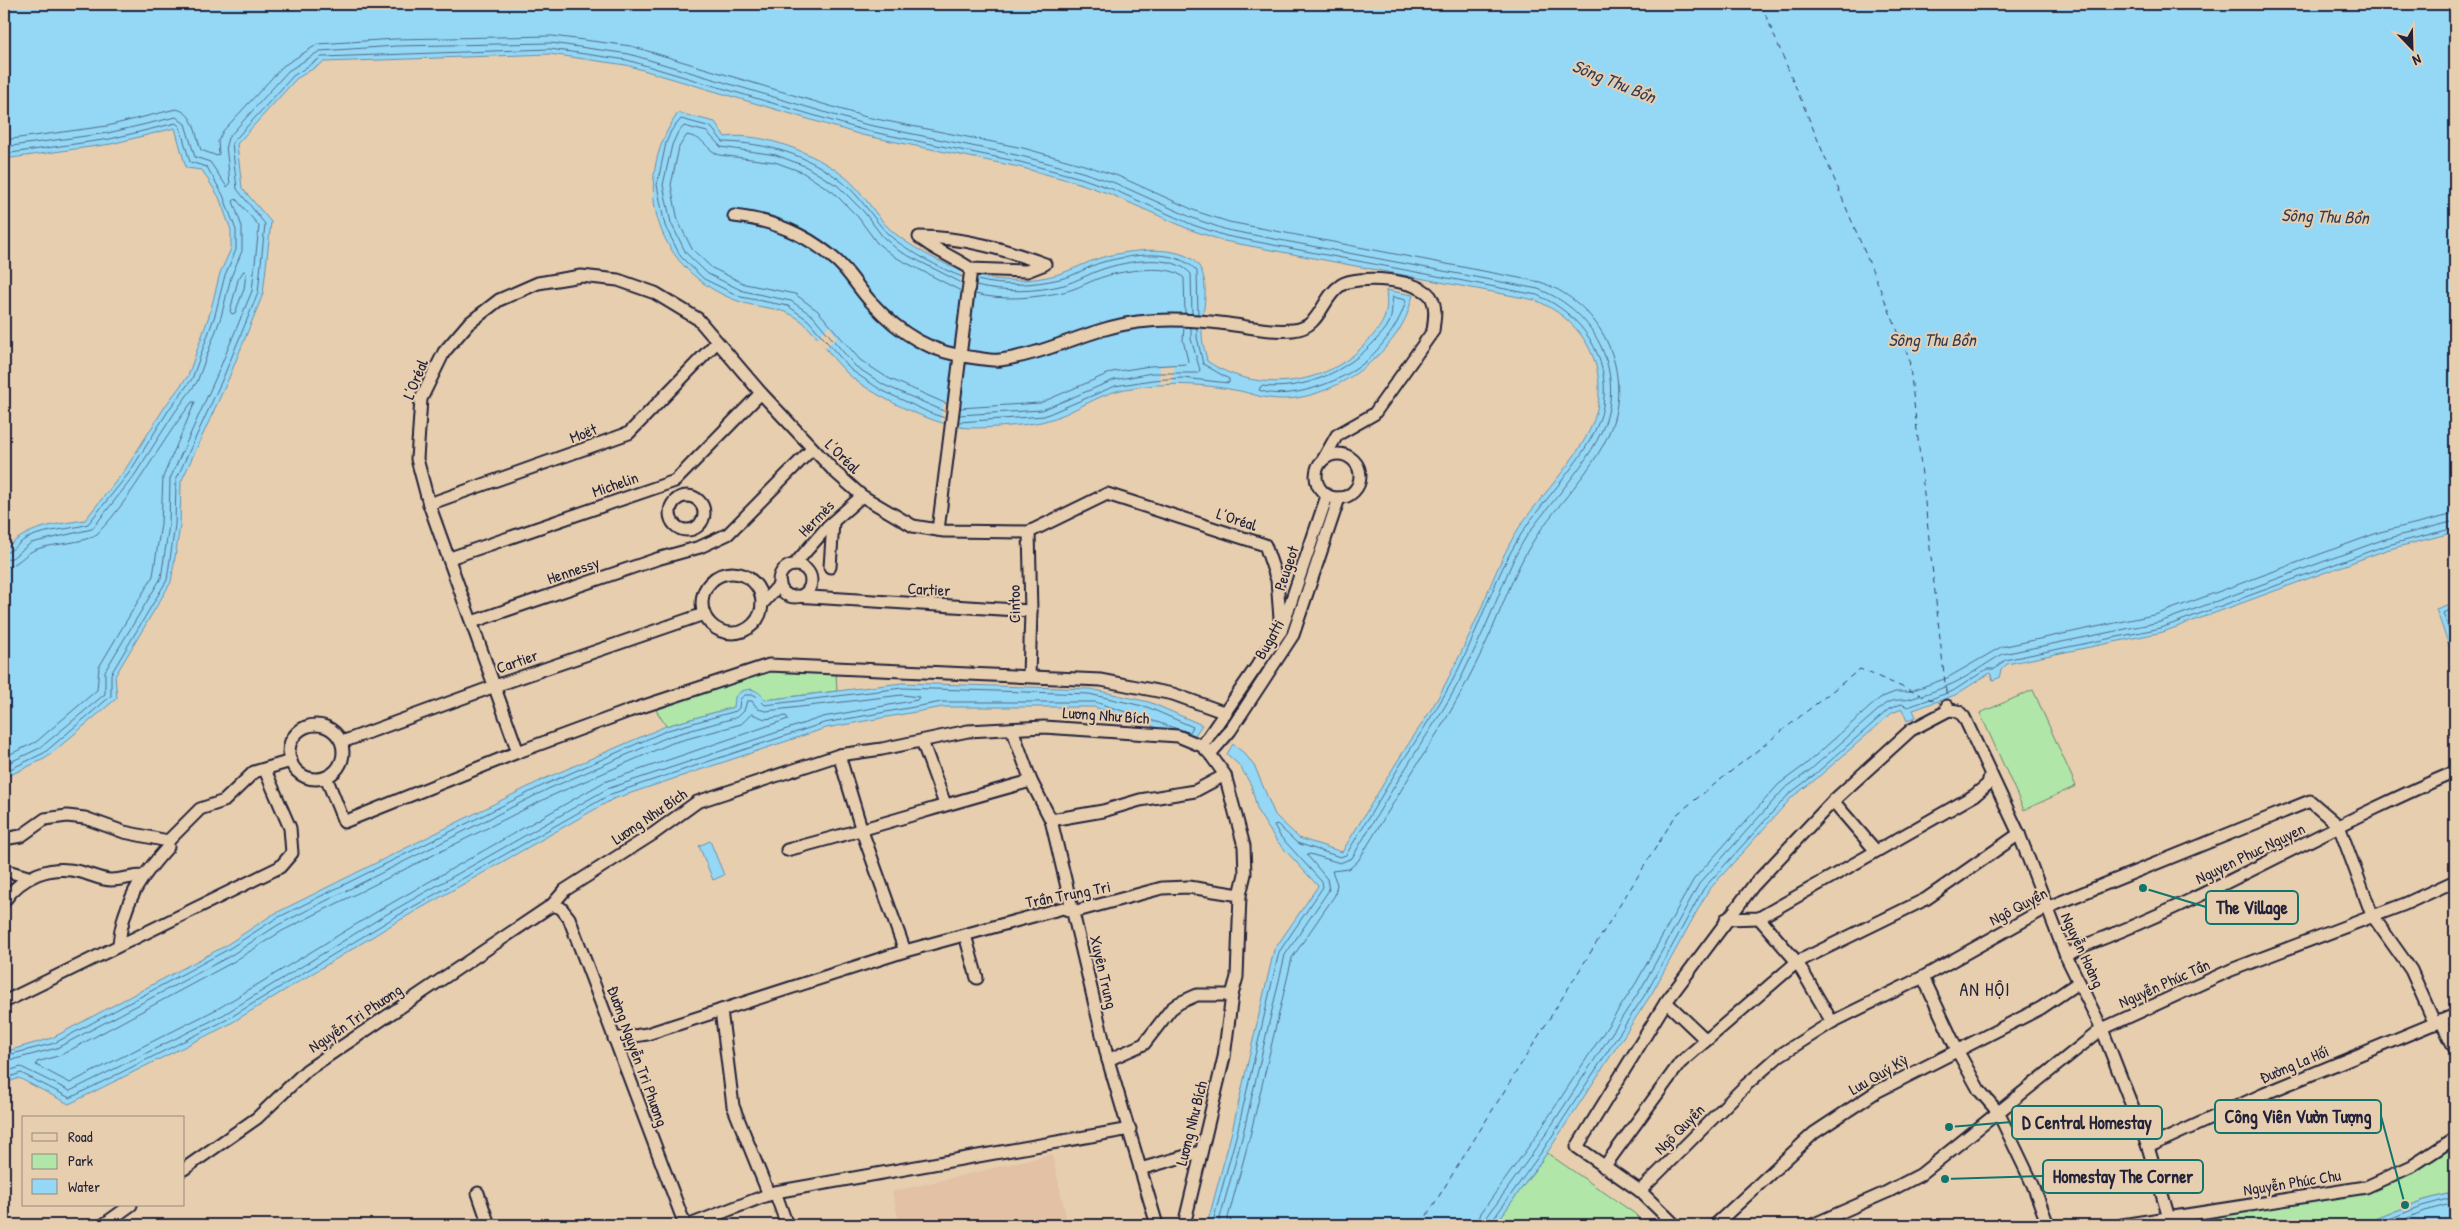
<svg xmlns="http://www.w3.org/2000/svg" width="2459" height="1229" font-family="'Patrick Hand',sans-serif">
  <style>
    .built { fill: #e2c1a4 }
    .green { fill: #b0e6a8; stroke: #698472 }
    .water { fill: #94d8f6; stroke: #668fab }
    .pier { fill: #e7ceaf }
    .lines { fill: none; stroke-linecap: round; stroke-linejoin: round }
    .shore { stroke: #506b86; stroke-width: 1 }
    .ferry { stroke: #333d57; stroke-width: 1; stroke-dasharray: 6 5; stroke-linecap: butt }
    .minor-casing { stroke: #22223b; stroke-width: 15 }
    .minor { stroke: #e7ceaf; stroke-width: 11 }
    .labels { text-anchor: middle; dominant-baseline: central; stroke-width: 4; stroke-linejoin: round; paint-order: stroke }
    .street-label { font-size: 16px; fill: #22223b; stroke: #e7ceaf }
    .water-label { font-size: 18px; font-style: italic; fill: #333d57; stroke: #e7ceaf }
    .neighbourhood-label { font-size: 18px; letter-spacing: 1px; fill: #22223b; stroke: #e7ceaf }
    .leader { fill: none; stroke: #0f766e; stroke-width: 2 }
    .callout-dot { fill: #0f766e; stroke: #e7ceaf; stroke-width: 2 }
    .callout { fill: #e7ceaf; stroke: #0f766e; stroke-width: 2 }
    .callout-label { font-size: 18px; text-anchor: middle; font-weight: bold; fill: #22223b }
  </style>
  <rect width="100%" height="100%" fill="#e7ceaf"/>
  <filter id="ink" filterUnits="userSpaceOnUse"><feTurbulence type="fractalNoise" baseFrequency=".02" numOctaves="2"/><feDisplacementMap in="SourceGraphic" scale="10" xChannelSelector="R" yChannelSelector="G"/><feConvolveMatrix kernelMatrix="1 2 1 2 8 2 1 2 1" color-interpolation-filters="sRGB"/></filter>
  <g filter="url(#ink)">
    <polygon class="built" points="1052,1154 1068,1225 900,1225 892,1192"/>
    <g class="green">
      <polygon points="773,670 836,672 837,691 765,700 752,689 743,691 734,707 666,726 656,710"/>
      <polygon points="2033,690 2076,786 2024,810 1980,713"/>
      <polygon points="2455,1145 2455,1192 2421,1201 2361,1225 2202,1225 2189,1223 2157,1225 2381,1186 2434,1160"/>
      <polygon points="1547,1153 1634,1213 1646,1225 1495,1225"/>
    </g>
    <g class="water">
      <path d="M 4,4 L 2455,4 L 2455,532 L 2386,550 L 2163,632 L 2007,664 L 2001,670 L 1999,678 L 1993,680 L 1990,673 L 1955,695 L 1913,710 L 1916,717 L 1907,721 L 1902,709 L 1892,713 L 1816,779 L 1792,797 L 1708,891 L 1652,993 L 1547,1153 L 1495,1225 L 1207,1225 L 1232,1131 L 1274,950 L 1318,886 L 1276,840 L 1258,812 L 1251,785 L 1240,766 L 1227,754 L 1233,744 L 1245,754 L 1255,767 L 1275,815 L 1299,838 L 1342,852 C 1360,823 1377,794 1395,765 C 1409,742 1425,721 1438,698 C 1453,670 1468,639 1481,609 C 1491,583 1501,559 1515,534 C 1538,496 1592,448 1598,404 C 1605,357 1578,318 1535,300 L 1224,241 L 1191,230 L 1110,194 L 1079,183 L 1019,167 L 862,135 L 626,65 L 550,54 L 324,62 L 296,79 L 237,144 L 242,188 L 271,222 L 263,294 L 228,380 L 181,482 L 180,526 L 171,582 L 115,676 L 117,698 L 46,758 L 4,778 L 4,550 C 29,526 52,525 85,520 L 125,470 L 166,405 L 188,376 L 210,313 L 220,273 L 231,249 L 231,230 L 219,197 L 202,170 L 186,168 L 175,128 L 111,144 L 4,159 Z"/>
      <path d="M 678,113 L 715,122 L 725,137 C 763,132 815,153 845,177 C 864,192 874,215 892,231 C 910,247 938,261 961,271 C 990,283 1032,283 1062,273 C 1075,269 1087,262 1100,258 C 1124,251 1172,244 1193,260 C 1214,276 1201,313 1202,335 C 1202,344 1206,353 1207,361 C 1255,394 1326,387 1365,344 C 1383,325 1389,317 1386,290 L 1413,295 C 1410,304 1408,315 1403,323 C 1380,366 1319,406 1269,398 C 1259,397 1250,393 1240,391 C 1200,383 1164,382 1125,389 C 1097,394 1073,414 1045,421 C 1032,425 973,430 960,427 C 930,423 869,394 847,373 C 831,358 820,338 804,323 C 783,305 762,310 738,301 C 657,272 628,185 678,113 Z"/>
      <polygon points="2455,602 2455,653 2452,654 2436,609"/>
      <path d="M 902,683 L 1090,689 L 1149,702 L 1202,725 L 1192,739 L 1094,707 L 943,707 L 826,728 L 613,799 L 393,924 L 228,1025 L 69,1104 L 19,1078 L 4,1084 L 4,1052 L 52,1038 L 225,946 L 272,915 L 544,779 L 666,726 L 734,707 L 735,697 C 744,686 758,687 765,700 Z"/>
      <polygon points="710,841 724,875 713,880 699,846"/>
      <polygon points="2455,1192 2455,1225 2361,1225 2421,1201"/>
    </g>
    <g class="pier">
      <polygon points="961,271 981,276 976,279 971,311 960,309"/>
      <polygon points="829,326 837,337 825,348 817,338"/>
      <polygon points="1174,365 1173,383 1159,384 1160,366"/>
      <polygon points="944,402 959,406 955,426 940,421"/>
    </g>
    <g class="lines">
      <g class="shore">
        <path d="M 4,140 L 107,126 L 176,109 C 195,113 195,134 201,150 L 217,156 L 219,154 L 218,141 L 223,131 L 283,66 L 318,44 L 395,39 L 552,36 L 631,46 L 866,117 L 1023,148 L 1084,165 L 1118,176 L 1198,212 L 1229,222 L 1540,282 C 1593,300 1626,354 1616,410 C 1608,458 1557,502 1532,543 C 1517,567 1508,592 1497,618 C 1488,640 1477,662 1466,683 C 1450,715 1430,744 1411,774 C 1393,803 1376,832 1358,861 L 1349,869 L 1332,871 L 1337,884 L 1335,895 L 1292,958 L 1250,1136 L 1226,1225"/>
        <path d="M 4,147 L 108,133 L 176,117 L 185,124 L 195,157 L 210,162 L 227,187 L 230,184 L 226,145 L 228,138 L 288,71 L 320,51 L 396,46 L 551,43 L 629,54 L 864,124 L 1021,156 L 1082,172 L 1115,183 L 1195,219 L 1227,230 L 1538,289 C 1587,307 1618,356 1609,408 C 1602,451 1551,500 1526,537 C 1510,562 1502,589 1490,616 C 1482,635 1472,655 1463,674 C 1446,708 1424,738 1404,771 C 1386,799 1369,829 1352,858 L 1340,863 L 1310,854 L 1307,855 L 1327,879 L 1329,890 L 1285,955 L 1243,1134 L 1218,1225"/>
        <path d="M 4,154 L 110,139 L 176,123 L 180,127 L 190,162 L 207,167 L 223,195 L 236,230 L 236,250 L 225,275 L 215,315 L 192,379 L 170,408 L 129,473 L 88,524 C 69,530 49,529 30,537 C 20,540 13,552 4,553"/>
        <polygon points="244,271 246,273 244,289 235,313 232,314 230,311 238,280"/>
        <path d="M 977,280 C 1004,287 1033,285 1060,279 C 1075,276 1088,266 1103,262 C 1131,255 1175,247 1197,271 L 1198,314"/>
        <path d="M 976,286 C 1004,293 1036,292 1064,285 C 1077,281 1090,273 1103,269 C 1127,261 1173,253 1191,274 L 1192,314"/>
        <path d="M 975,294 C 1004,301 1034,298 1063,292 C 1078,289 1091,280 1106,276 C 1123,271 1171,263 1184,278 L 1185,313"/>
        <path d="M 1393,297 L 1406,300 C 1400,324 1382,347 1364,363 C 1341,382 1287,402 1259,390 L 1261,386 C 1304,391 1346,372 1375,341 C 1379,336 1386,330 1389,323 C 1393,315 1391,305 1393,297 Z"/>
        <path d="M 947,404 L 888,378 L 860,360 L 818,311 L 795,294 L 745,284 L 712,268 L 692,249 L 678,221 L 671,185 L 679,147 L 687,135 C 708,140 703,147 719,155 L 775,162 L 802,172 L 833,192 L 858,217 L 877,243 L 895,257 L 961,291"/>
        <polyline points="960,408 1040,403 1112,372 1150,366 1187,364 1188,361 1183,340 1184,327"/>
        <polyline points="946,412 884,385 855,366 813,316 791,301 743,291 708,274 686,253 671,223 663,185 672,145 677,134 684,126 707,132 721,147 776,155 805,166 838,186 864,212 883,237 899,251 962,283"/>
        <polyline points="959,415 1042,410 1114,380 1152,373 1198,373 1200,370 1191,339 1191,327"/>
        <path d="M 945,418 L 930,413 L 881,390 L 851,370 L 808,320 L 788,306 L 741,297 L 704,279 L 681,257 L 665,226 L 657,185 L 666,143 L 671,131 L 681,119 L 711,127 L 723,142 C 766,143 807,154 841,181 C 860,195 871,216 887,233 C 899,246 946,272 963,277"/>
        <polyline points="959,422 1044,416 1115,386 1152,380 1182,378 1229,383 1229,379 1203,364 1197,337 1197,328"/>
        <polyline points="4,560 12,558 31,543 92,529 134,476 175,412 197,382 221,317 231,277 242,251 242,227 233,201 236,199 259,226 252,291 217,375 170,479 169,525 161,578 105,671 105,694 40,748 4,765"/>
        <path d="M 4,567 C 18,567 24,553 37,549 C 54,543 83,544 97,534 C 135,495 158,445 192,402 L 195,402 L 163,477 L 161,524 L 153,576 L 99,667 L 97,690 L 36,742 L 4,757"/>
        <polyline points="2455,607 2443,613 2455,648"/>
        <polygon points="752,714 765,719 786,716 788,719 604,782 383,908 219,1008 70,1083 36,1065 37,1062 61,1055 233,962 282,931 551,796 672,743 741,724"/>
        <path d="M 4,772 L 44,753 L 111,696 L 111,674 L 167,580 L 175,525 L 176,480 L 223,378 L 258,293 L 265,224 L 237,189 L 232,143 L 293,76 L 322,57 L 550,49 L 627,60 L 863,130 L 1020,162 L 1081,178 L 1112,189 L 1193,225 L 1226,236 L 1537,295 C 1582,314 1611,357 1603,406 C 1596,450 1543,498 1520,536 C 1494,578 1480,626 1458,670 C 1441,704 1419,735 1399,767 C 1381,796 1364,826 1346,855 L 1340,857 L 1297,843 L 1277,824 L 1274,825 L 1280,836 L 1322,882 L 1323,887 L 1279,952 L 1237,1133 L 1212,1225"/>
        <polyline points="4,1056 55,1043 227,950 275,919 546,784 668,730 736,711 739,708 740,699 745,695 755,695 765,705 902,688 1089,694 1147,707 1193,727 1190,732 1184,731"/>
        <polyline points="4,1062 57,1048 230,956 278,925 548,789 670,736 738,717 744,711 747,701 752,701 758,709 766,711 902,695 919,697 917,700 823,717 607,789 387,914 223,1015 70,1091 21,1067 4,1072"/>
        <polyline points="4,1079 21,1073 70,1098 226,1020 390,920 611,794 824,723 942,702 1095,702 1178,729"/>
        <polyline points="1477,1225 1481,1213 1532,1142 1636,983 1694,879 1779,784 1805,765 1880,698 1895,692 1908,692 1947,678 2001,647 2158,614 2380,532 2455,514"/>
        <path d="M 1485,1225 L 1487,1217 L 1538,1146 L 1642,987 L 1699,884 L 1784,789 L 1809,771 L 1885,704 C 1897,698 1901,701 1910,699 C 1923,695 1935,691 1947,686 C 1966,679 1986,663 2003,654 L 2160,622 L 2382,540 L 2455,521"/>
        <polyline points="1491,1225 1492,1221 1543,1150 1648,990 1704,888 1789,794 1813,776 1889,709 1901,704 1908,707 1953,691 1987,669 1995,669 2005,660 2161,628 2384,546 2455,528"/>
        <polyline points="2374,1225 2422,1206 2455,1197"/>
        <polyline points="2391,1225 2424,1211 2455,1203"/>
      </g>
      <g class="ferry">
        <polyline points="1761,4 1909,358 1947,701"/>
        <polyline points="1421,1225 1676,815 1860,669 1942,704"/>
      </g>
      <g class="minor-casing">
        <g id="minor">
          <path d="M 734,216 C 772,220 808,235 837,261 C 850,273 859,289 871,302 C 900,334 932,354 976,358 C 984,359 992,361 1000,360 C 1048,354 1090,328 1138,322 C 1168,318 1198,320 1228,324 C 1250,327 1270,332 1293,330 C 1321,328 1321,298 1341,285 C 1357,274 1424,279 1432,299 C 1437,309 1434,321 1433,331 L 1374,414 L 1337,435 L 1324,458"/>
          <circle cx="1338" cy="476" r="22"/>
          <circle cx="687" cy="513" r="17"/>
          <polyline points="429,504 629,433 716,343"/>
          <path d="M 938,530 L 971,269 C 954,257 934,250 919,237 C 963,237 1004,249 1045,264 L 1027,271 L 971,269"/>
          <polyline points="450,558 675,481 761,393"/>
          <polyline points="794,565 828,526 862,496"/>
          <circle cx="795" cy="581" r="16"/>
          <polyline points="830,567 833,522"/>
          <circle cx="732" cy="603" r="30"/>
          <polyline points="795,596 1031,611"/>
          <polyline points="762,604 780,584"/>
          <polyline points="472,622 657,559 700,547 728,534 812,449"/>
          <polyline points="1029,676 1031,611 1029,532"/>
          <polyline points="1949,710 1958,711 1964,717 2019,834 2066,956 2102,1029 2148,1147 2169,1218"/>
          <circle cx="316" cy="752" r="27"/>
          <polyline points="1012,729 1031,781 1051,820 1108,1060 1157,1225"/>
          <polyline points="922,741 945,804"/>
          <polyline points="342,742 495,686 704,614"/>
          <polyline points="1202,746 1281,631 1327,496"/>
          <polyline points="518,752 429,504 417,459 421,399 444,352 468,324 499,300 538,283 581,276 618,280 655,293 698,319 761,393 835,472 862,496 913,526 944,531 1029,532 1107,494 1265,545 1277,580 1281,631"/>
          <polyline points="1210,754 1230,731 1293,635 1339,498"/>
          <polyline points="839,755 862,831 905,951"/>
          <polyline points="326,777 344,822 518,752 629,711 769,665 1101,680 1173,694 1226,713"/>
          <polyline points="1833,801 1876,851"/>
          <polyline points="1051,820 1103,811 1140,800 1195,791 1225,775"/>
          <polyline points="4,839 21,836 45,819 67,816 85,818 124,832 168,841 200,809 224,801 254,772 291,761"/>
          <path d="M 787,850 C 869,829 949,803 1031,781"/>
          <polyline points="4,870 28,877"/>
          <path d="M 4,901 C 22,876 50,864 81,872 C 92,875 101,880 111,880 C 122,880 132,876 142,876"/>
          <polyline points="552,905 561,908 569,918 685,1225"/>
          <polyline points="1759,918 1797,962 1832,1022"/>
          <polyline points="1726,919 1759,918 1975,795 1988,784 1990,775"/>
          <polyline points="965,935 977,978"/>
          <path d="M 119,944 C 123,902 140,878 168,847 L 168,841"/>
          <path d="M 2066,956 L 2083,946 C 2211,898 2329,825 2455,772"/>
          <polyline points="1923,977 1957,1050 1979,1090 1998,1112 2033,1185 2048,1225"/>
          <polyline points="4,1002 280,867 292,853 290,828 265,770"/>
          <polyline points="1666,1002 1706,1040"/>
          <polyline points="721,1010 733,1106 769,1195"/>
          <polyline points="2441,1021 2455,1049"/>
          <polyline points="614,1039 647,1034 905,951 1063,908 1073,912 1162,888 1189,887 1240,895"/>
          <polyline points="1108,1060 1144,1044 1171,1009 1179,1003 1197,995 1232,995"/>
          <polyline points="2148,1147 2264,1094 2455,1015"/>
          <polyline points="1604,1167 1680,1063 1797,962 1926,899 2019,834"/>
          <polyline points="184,1169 257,1118 307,1070 552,905 565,890 653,834 697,802 839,755 882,749 968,731 1044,727 1178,736 1202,746 1210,754 1225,775 1244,846 1245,874 1240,895 1237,977 1232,995 1224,1057 1184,1225"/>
          <polyline points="1140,1169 1200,1152"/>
          <polyline points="1640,1191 1746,1085 1780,1055 1832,1022 1923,977 2046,908 2310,801 2339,826 2372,915 2411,970 2435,1024"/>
          <polyline points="775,1192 787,1225"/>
          <polyline points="478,1193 489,1225"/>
          <polyline points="103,1225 131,1205"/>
          <polyline points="690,1225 775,1192 1130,1129"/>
          <polyline points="1675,1225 1640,1191 1577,1147 1666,1002 1753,886 1833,801 1911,730 1949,710 1947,706"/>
          <polyline points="1715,1225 1814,1133 1876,1092 2041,1008 2079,982"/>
          <polyline points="1812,1225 1887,1192 1920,1175 2102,1029 2231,970 2405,904 2455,881"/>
          <polyline points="2122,1225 2366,1187 2412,1166 2455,1138"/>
        </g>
      </g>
      <use href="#minor" class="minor"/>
    </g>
  </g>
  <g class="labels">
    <g class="street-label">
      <text transform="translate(415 379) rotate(-68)">L’Oréal</text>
      <text transform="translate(583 433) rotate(-21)">Moët</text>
      <text transform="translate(843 456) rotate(44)">L’Oréal</text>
      <text transform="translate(615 484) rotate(-19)">Michelin</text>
      <text transform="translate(816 518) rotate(-46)">Hermès</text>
      <text transform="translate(1237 519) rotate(18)">L’Oréal</text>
      <text transform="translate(1286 568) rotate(-71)">Peugeot</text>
      <text transform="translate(573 570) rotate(-19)">Hennessy</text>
      <text transform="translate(929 589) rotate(3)">Cartier</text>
      <text transform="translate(1014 604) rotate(-91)">Cintoo</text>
      <text transform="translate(1269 639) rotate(-60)">Bugatti</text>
      <text transform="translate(517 661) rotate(-19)">Cartier</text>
      <text transform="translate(1106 715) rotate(4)">Lương Như Bích</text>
      <text transform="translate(649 816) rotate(-34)">Lương Như Bích</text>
      <text transform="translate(2250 853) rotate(-26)">Nguyen Phuc Nguyen</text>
      <text transform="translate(1068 894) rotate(-11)">Trần Trung Tri</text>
      <text transform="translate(2018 906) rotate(-28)">Ngô Quyền</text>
      <text transform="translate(2083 950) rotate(65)">Nguyễn Hoàng</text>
      <text transform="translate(1104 972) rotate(77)">Xuyên Trung</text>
      <text transform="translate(2164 983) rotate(-24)">Nguyễn Phúc Tần</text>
      <text transform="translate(355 1018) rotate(-34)">Nguyễn Tri Phương</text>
      <text transform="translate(638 1056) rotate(70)">Đường Nguyễn Tri Phương</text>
      <text transform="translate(2294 1064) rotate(-23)">Đường La Hối</text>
      <text transform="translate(1878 1074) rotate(-30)">Lưu Quý Kỳ</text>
      <text transform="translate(1191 1123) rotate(-76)">Lương Như Bích</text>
      <text transform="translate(1679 1129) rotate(-45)">Ngô Quyền</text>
      <text transform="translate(2292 1182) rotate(-9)">Nguyễn Phúc Chu</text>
    </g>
    <g class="water-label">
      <text transform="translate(1614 81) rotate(22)">Sông Thu Bồn</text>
      <text transform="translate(2325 216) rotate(2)">Sông Thu Bồn</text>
      <text x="1932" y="339">Sông Thu Bồn</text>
    </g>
    <g class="neighbourhood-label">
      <text x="1985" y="989">AN HỘI</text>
    </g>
  </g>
  <path class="leader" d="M2143 888L2206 907M2405 1205L2381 1116M1949 1127L2012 1122M1945 1179L2043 1176"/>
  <g class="callout-dot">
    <circle cx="2143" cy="888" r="5"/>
    <circle cx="2405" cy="1205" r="5"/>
    <circle cx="1949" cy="1127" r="5"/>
    <circle cx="1945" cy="1179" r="5"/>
  </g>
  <g class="callout">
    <rect x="2206" y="891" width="92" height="33" rx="5"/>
    <rect x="2215" y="1100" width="166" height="33" rx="5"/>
    <rect x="2012" y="1106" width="150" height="33" rx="5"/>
    <rect x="2043" y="1160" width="160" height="33" rx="5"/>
  </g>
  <g class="callout-label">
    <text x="2252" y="914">The Village</text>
    <text x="2298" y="1123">Công Viên Vườn Tượng</text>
    <text x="2087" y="1129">D Central Homestay</text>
    <text x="2123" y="1183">Homestay The Corner</text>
  </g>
  <rect width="2459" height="1229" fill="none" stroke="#e7ceaf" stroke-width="20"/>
  <rect x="10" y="10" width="2439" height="1209" fill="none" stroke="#22223b" stroke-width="2" filter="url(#ink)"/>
  <rect x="22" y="1116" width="162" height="90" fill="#e7ceaf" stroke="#988981"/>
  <rect x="32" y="1133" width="25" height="8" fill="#e7ceaf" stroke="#988981"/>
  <text x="68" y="1142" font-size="15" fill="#22223b">Road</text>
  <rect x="32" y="1154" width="25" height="15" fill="#b0e6a8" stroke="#988981"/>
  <text x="68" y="1166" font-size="15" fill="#22223b">Park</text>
  <rect x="32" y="1179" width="25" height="15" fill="#94d8f6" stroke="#988981"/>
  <text x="68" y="1192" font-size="15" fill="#22223b">Water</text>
  <g transform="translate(2412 48) rotate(157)" stroke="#e7ceaf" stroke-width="4" paint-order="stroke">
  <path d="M0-4L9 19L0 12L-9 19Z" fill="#22223b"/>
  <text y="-8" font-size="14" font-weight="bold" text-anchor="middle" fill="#22223b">N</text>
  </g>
</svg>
